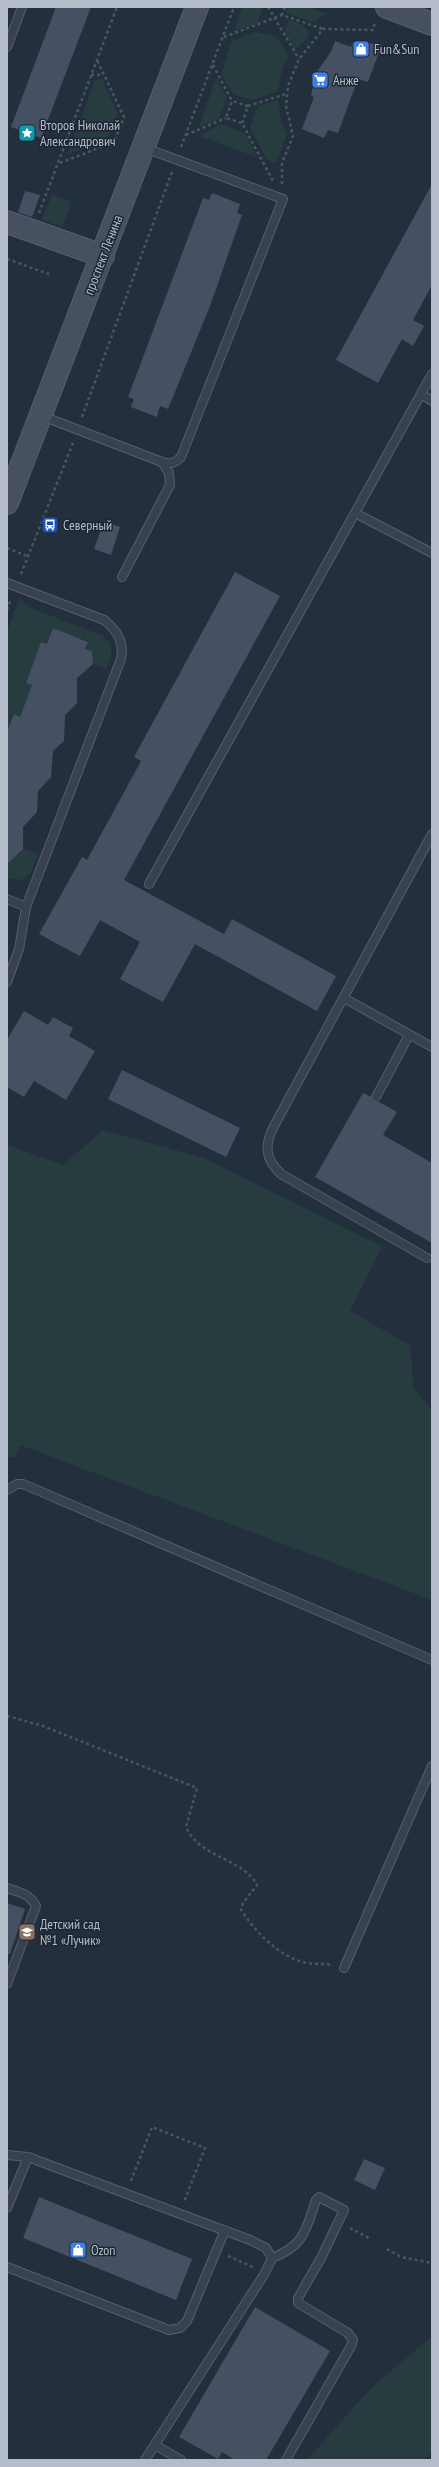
<svg xmlns="http://www.w3.org/2000/svg" width="439" height="2467" font-family="'PT Sans Narrow',sans-serif">
  <style>
    .green { fill: #263c3f }
    .building { fill: #455162 }
    .lines { fill: none; stroke-linecap: round; stroke-linejoin: round }
    .lane-casing { stroke: #565f6c; stroke-width: 10 }
    .secondary-casing { stroke: #565f6c; stroke-width: 24 }
    .path { stroke: #44595c; stroke-width: 2.5; stroke-dasharray: 3 3; stroke-linecap: butt }
    .lane { stroke: #38414e; stroke-width: 8 }
    .secondary { stroke: #465061; stroke-width: 22 }
    .labels { text-anchor: middle; dominant-baseline: central; stroke-width: 3; stroke-linejoin: round; paint-order: stroke }
    .poi-label { font-size: 14px; fill: #b4bcc9; stroke: #1d2633; text-anchor: start }
    .street-label { font-size: 14px; fill: #b4bcc9; stroke: #1d2633 }
  </style>
  <rect width="100%" height="100%" fill="#242f3e"/>
  <g class="green">
    <polygon points="242,7 263,7 257,23 234,31"/>
    <polygon points="288,7 308,7 328,14 320,17 315,23 286,13"/>
    <path d="M 289,20 C 298,23 310,25 309,37 L 295,50 L 284,32 Z"/>
    <polygon points="255,32 277,37 289,56 283,67 277,92 251,100 233,94 221,74 231,42"/>
    <polygon points="216,78 227,97 219,119 199,127"/>
    <polygon points="102,79 118,114 107,140 68,154 95,80"/>
    <polygon points="278,99 281,121 287,134 276,163 266,159 250,128 257,107"/>
    <polygon points="221,124 245,133 257,157 199,136"/>
    <polygon points="52,194 72,202 62,227 42,220"/>
    <path d="M 20,598 L 29,607 L 103,636 C 115,646 112,656 106,669 L 93,664 L 92,651 L 85,649 L 88,641 L 53,628 L 47,644 L 41,642 L 26,683 L 32,685 L 20,717 L 14,714 L 7,732 L 7,631 Z"/>
    <polygon points="23,849 38,854 30,873 22,880 7,878 7,858"/>
    <polygon points="103,1130 204,1158 382,1246 350,1311 410,1345 414,1388 432,1410 432,1600 20,1445 15,1458 7,1456 7,1145 63,1165"/>
    <polygon points="432,2336 432,2452 424,2460 307,2460 370,2389"/>
  </g>
  <g class="building">
    <polygon points="56,7 91,7 41,138 11,127"/>
    <polygon points="335,41 351,47 353,42 382,44 368,82 358,79 338,133 328,130 324,138 302,129 314,97 311,96 316,73 331,52"/>
    <polygon points="432,184 432,285 413,320 424,326 413,346 402,339 378,383 336,360"/>
    <polygon points="25,191 40,195 32,217 18,212"/>
    <polygon points="212,193 240,204 237,213 242,215 210,306 168,409 160,406 157,417 131,407 134,399 128,397 203,198 209,200"/>
    <polygon points="104,521 120,527 111,555 94,549"/>
    <polygon points="235,572 280,596 124,880 224,934 232,919 336,976 317,1011 195,944 163,1002 120,979 140,942 100,920 80,956 39,934 82,857 87,860 141,761 134,757"/>
    <polygon points="53,628 88,642 85,649 92,651 93,664 77,678 77,703 65,715 64,741 53,751 51,777 38,791 37,812 23,827 23,849 7,864 7,732 14,714 20,717 32,685 26,683 41,642 47,644"/>
    <polygon points="24,1011 48,1025 53,1017 73,1028 69,1036 95,1051 66,1100 34,1081 24,1097 7,1087 7,1040"/>
    <polygon points="122,1070 240,1128 226,1157 108,1099"/>
    <polygon points="363,1093 371,1097 373,1102 379,1102 397,1112 383,1135 432,1163 432,1243 315,1177"/>
    <polygon points="7,1903 25,1909 10,1954 7,1954"/>
    <polygon points="364,2159 385,2168 375,2190 354,2180"/>
    <polygon points="39,2197 192,2259 176,2300 23,2238"/>
    <polygon points="255,2307 330,2351 266,2460 235,2460 222,2452 218,2459 179,2437"/>
  </g>
  <g class="lines">
    <g class="lane-casing">
      <g id="lane">
        <polyline points="7,47 22,7"/>
        <polyline points="421,394 432,401"/>
        <path d="M 42,416 L 162,462 C 170,465 175,463 181,457 L 283,199 L 145,148"/>
        <polyline points="355,513 432,553"/>
        <polyline points="122,577 170,485 169,473 162,462"/>
        <path d="M 7,583 L 104,620 C 118,631 124,642 121,659 L 26,907 L 7,899"/>
        <polyline points="149,884 432,374"/>
        <polyline points="7,982 19,949 26,907"/>
        <polyline points="344,998 432,1047"/>
        <polyline points="376,1097 409,1035"/>
        <path d="M 427,1258 L 281,1174 C 265,1159 264,1145 274,1126 L 432,834"/>
        <polyline points="7,1490 17,1484 23,1484 432,1660"/>
        <path d="M 7,1888 C 19,1892 30,1894 36,1906 L 7,1984"/>
        <polyline points="344,1968 432,1766"/>
        <polyline points="7,2155 28,2157 250,2240 266,2248 272,2258 265,2273 145,2460"/>
        <polyline points="7,2208 28,2157"/>
        <path d="M 272,2258 C 304,2246 306,2230 316,2200 L 319,2197 L 344,2210 L 321,2258 L 298,2298 L 298,2303 L 348,2333 L 353,2340 L 351,2346 L 286,2460"/>
        <polyline points="7,2267 169,2330 180,2328 187,2321 225,2230"/>
        <polyline points="155,2445 181,2460"/>
      </g>
    </g>
    <g class="secondary-casing">
      <g id="secondary">
        <polyline points="387,7 432,24"/>
        <polyline points="7,222 103,256"/>
        <polyline points="7,503 197,7"/>
      </g>
    </g>
    <g class="path">
      <polyline points="268,7 299,59"/>
      <polyline points="285,7 282,15 323,29"/>
      <polyline points="224,37 282,15"/>
      <polyline points="213,65 232,101"/>
      <polyline points="91,75 103,75"/>
      <polyline points="248,106 286,94"/>
      <polyline points="242,123 248,106 232,101 226,118 242,123 273,181"/>
      <polyline points="186,135 226,118"/>
      <polyline points="181,147 234,7"/>
      <polyline points="60,163 114,142 124,117 97,60"/>
      <polyline points="282,184 282,163 293,136 286,106 288,86 299,59 323,29 373,30 375,23"/>
      <polyline points="39,213 117,7"/>
      <polyline points="7,259 49,274"/>
      <polyline points="82,417 172,172"/>
      <polyline points="7,548 27,556"/>
      <polyline points="21,574 73,443"/>
      <polyline points="7,610 11,599"/>
      <path d="M 7,1716 L 43,1726 L 197,1788 L 186,1827 C 201,1859 243,1858 257,1885 L 243,1903 L 241,1910 C 256,1932 276,1954 303,1962 C 312,1965 322,1963 331,1965"/>
      <polyline points="131,2181 152,2127 205,2148 184,2202"/>
      <polyline points="350,2228 369,2238"/>
      <polyline points="387,2249 401,2257 432,2263"/>
      <polyline points="228,2256 253,2267"/>
    </g>
    <use href="#lane" class="lane"/>
    <use href="#secondary" class="secondary"/>
  </g>
  <defs>
    <g id="shop-square" transform="scale(0.9)"><rect x="-9" y="-9" width="18" height="18" rx="4" fill="#3f7fe0" stroke="#1d2633"/><path d="M-5-2.5h2.3a2.7 3.5 0 0 1 5.4 0H5L5.5 6h-11ZM-1.5-2.5h3a1.5 2.3 0 0 0-3 0Z" fill="#fff"/></g>
    <g id="supermarket-square" transform="scale(0.9)"><rect x="-9" y="-9" width="18" height="18" rx="4" fill="#3f7fe0" stroke="#1d2633"/><path d="M-6-5.5h2.5l.6 2H6L4.5 2H-2.5L-4.4-4H-6ZM-1.5 3.2a1.3 1.3 0 1 0 .1 0ZM3 3.2a1.3 1.3 0 1 0 .1 0Z" fill="#fff"/></g>
    <g id="sight-square" transform="scale(0.9)"><rect x="-9" y="-9" width="18" height="18" rx="4" fill="#0f9aa8" stroke="#1d2633"/><path d="M0-6L1.8-2.2L6-1.7L2.9 1.2L3.7 5.4L0 3.3L-3.7 5.4L-2.9 1.2L-6-1.7L-1.8-2.2Z" fill="#fff"/></g>
    <g id="bus-square" transform="scale(0.9)"><rect x="-9" y="-9" width="18" height="18" rx="4" fill="#1a4fb4" stroke="#1d2633"/><path d="M-5-6H5V4H4V6H2V4H-2V6H-4V4H-5ZM-3.5-4V0h7V-4ZM-3.5 1.2v1.5H-2V1.2ZM2 1.2v1.5H3.5V1.2Z" fill="#fff"/></g>
    <g id="school-square" transform="scale(0.9)"><rect x="-9" y="-9" width="18" height="18" rx="4" fill="#8d6e63" stroke="#1d2633"/><path d="M0-5L7-2L0 1L-7-2ZM-4 1L0 2.5L4 1V4Q0 6-4 4Z" fill="#fff"/></g>
  </defs>
  <g fill-rule="evenodd">
    <use href="#shop-square" x="361" y="49"/>
    <use href="#supermarket-square" x="320" y="80"/>
    <use href="#sight-square" x="27" y="133"/>
    <use href="#bus-square" x="50" y="525"/>
    <use href="#school-square" x="27" y="1932"/>
    <use href="#shop-square" x="78" y="2250"/>
  </g>
  <g class="labels">
    <g class="poi-label">
      <text x="374" y="49">Fun&amp;Sun</text>
      <text x="333" y="80">Анже</text>
      <text x="40" y="125">Второв Николай<tspan x="40" dy="16">Александрович</tspan></text>
      <text x="63" y="525">Северный</text>
      <text x="40" y="1924">Детский сад<tspan x="40" dy="16">№1 «Лучик»</tspan></text>
      <text x="91" y="2250">Ozon</text>
    </g>
    <g class="street-label">
      <text transform="translate(103 255) rotate(-69)">проспект Ленина</text>
    </g>
  </g>
  <rect width="439" height="2467" fill="none" stroke="#b4bcc9" stroke-width="16"/>
</svg>
